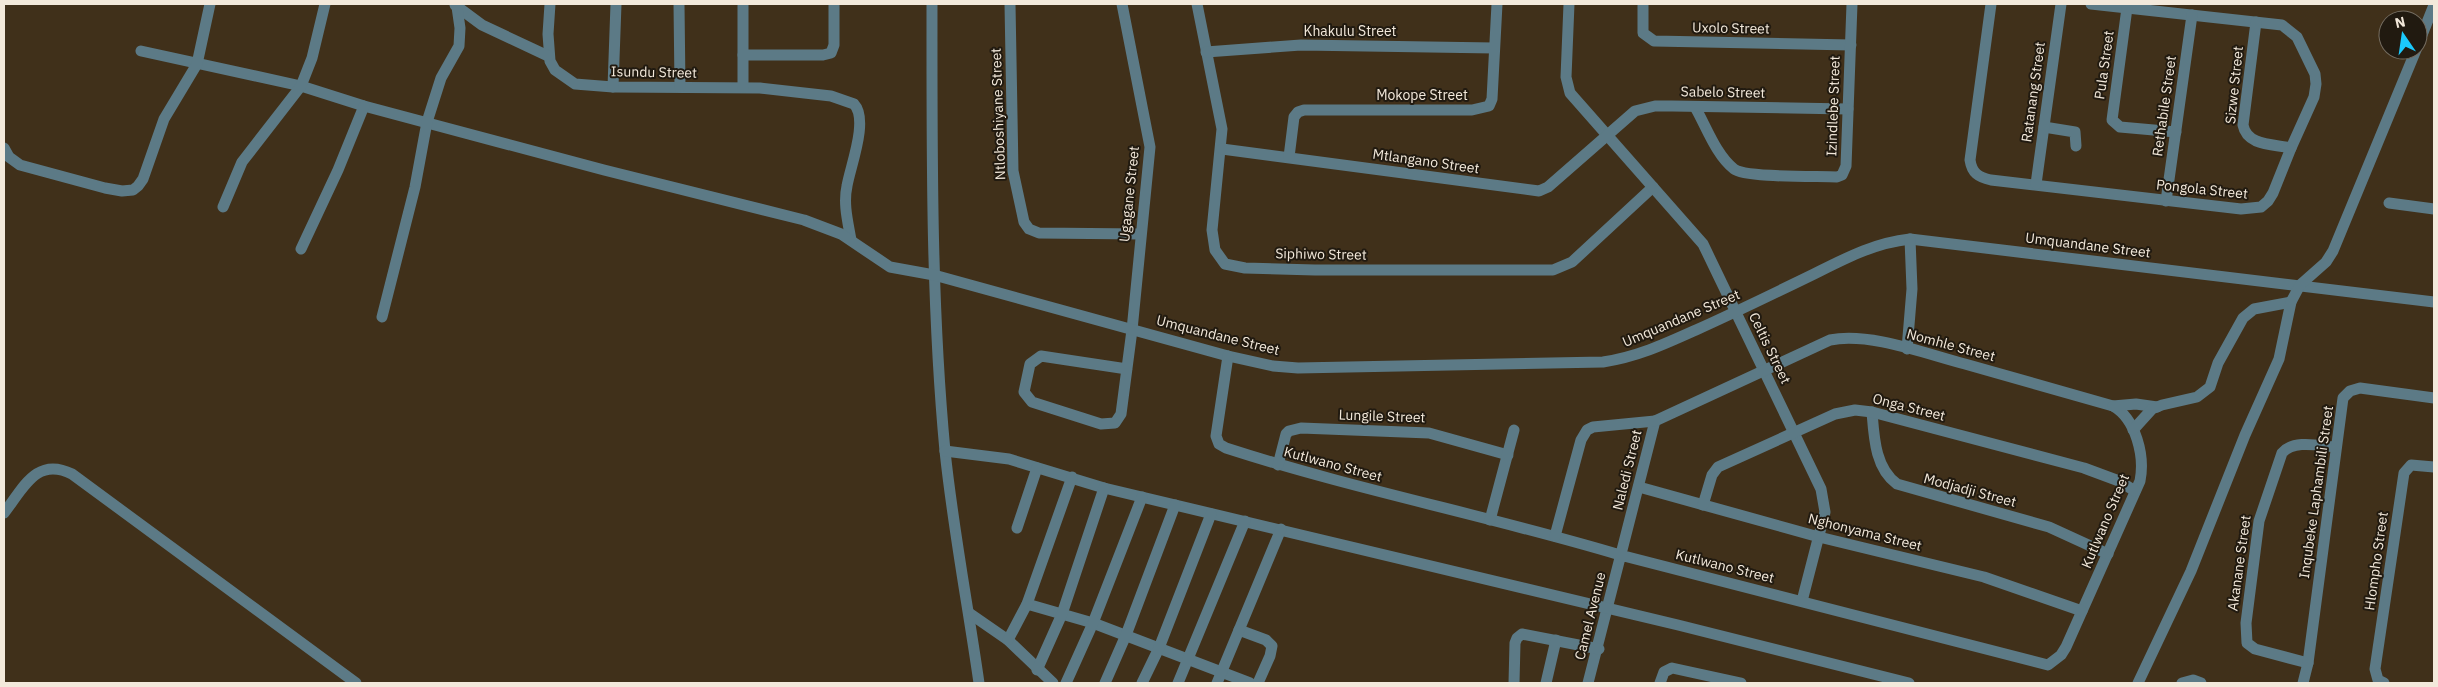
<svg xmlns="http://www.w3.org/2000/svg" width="2438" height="687" font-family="'IBM Plex Sans',sans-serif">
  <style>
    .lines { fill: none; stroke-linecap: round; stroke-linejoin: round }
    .minor { stroke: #5c7a86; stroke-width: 11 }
    .labels { text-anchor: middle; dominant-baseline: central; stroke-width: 4; stroke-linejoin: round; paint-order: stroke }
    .street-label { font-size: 14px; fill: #f3e9db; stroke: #211a10 }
  </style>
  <rect width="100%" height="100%" fill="#40301a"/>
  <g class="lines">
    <g class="minor">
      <path d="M 550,4 L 548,34 L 550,61 L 555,70 L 575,84 L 613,87 L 760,88 L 831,96 L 854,104 C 869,120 850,167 847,186 C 843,204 848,222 851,240"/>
      <polyline points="679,4 680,87"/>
      <path d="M 932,4 C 932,153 931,302 945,451 C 953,528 968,606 979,683"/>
      <polyline points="1010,4 1013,171 1024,222 1029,229 1039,233 1140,234"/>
      <polyline points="1122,4 1150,147 1132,330 1121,414 1115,423 1101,424 1032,402 1024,392 1030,364 1041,356 1127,369"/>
      <polyline points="1197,4 1222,129 1212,230 1215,250 1225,264 1245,268 1315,270 1553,270 1572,262 1653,187"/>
      <polyline points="1569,4 1566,77 1570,93 1703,244 1821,489 1825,512 1802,601"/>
      <polyline points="1643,4 1643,33 1654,41 1851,45"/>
      <path d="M 1991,4 L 1970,160 C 1972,173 1978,177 1991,180 L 2241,209 L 2261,207 L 2268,201 L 2273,193 L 2291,148 L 2314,97 L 2316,84 L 2315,74 L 2297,37 L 2282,25 L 2091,4"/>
      <polyline points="455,5 482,25 548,56"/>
      <polyline points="2127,8 2112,120 2120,127 2176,132"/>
      <path d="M 2256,22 L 2243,125 C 2247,146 2273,144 2291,148"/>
      <polyline points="2418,45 2434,5"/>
      <path d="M 141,51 L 301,86 L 364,106 L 604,170 L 804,220 L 841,234 L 890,267 L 934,275 L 1228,356 L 1273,366 L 1298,368 L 1603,362 C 1637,357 1665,344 1696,330 C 1736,312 1775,293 1814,274 C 1846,258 1874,243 1910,239 L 2434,302"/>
      <polyline points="1206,52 1301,45 1494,48"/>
      <polyline points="743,55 823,55 831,53 834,45 834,4"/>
      <polyline points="613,87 616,4"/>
      <polyline points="743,87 743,4"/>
      <path d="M 1695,107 C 1706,126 1716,155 1734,169 C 1745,178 1818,176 1837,177 L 1842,175 L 1846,166 L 1852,4"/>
      <polyline points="2044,127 2075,132 2076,146"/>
      <polyline points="4,148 9,157 20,165 105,188 122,191 133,190 138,186 143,179 164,119 197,64 210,4"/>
      <polyline points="1222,149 1539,191 1548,187 1635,111 1655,106 1672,106 1848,109"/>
      <polyline points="1289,157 1294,117 1298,112 1304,110 1472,110 1489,106 1492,99 1497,4"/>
      <polyline points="2036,184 2061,4"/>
      <polyline points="2166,201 2192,15"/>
      <polyline points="2389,203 2434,209"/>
      <polyline points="223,207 242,162 301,86 312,58 325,4"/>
      <polyline points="301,249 338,170 364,106"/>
      <polyline points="382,317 415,187 427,122 441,78 459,46 460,28 457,7"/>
      <polyline points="1907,349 1912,289 1910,239"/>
      <path d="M 1228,356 L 1216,436 L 1219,444 L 1226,448 C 1356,490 1490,516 1620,555 L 2048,665 L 2061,655 L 2066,647 L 2140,481 C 2145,456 2136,419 2113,406 C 2063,392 2014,378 1965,364 C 1926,354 1870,332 1830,340 L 1655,421 L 1588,683"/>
      <polyline points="2113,406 2136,404 2157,407"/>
      <path d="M 1872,412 C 1874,437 1875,468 1897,484 L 2049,527 L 2108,554"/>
      <polyline points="2133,430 2152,409 2162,405 2197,397 2210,387 2218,363 2243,318 2254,309 2291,302"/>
      <polyline points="945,451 1009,459 1104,488 1678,625 1909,683"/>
      <polyline points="1278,465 1286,434 1289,431 1301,428 1429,433 1508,455"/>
      <polyline points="1639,487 1819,537 1984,577 2082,611"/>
      <polyline points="1703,505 1712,475 1718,467 1835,414 1855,410 1872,412 2084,468 2119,481 2135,491"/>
      <path d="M 4,513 C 23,489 36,456 72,474 L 356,683"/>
      <polyline points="1490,520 1514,430"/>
      <polyline points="1017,528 1037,468"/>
      <polyline points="1555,536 1581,440 1587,430 1593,427 1655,421"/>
      <polyline points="1027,604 1093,623 1250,683"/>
      <polyline points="969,613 1008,640 1053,683"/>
      <polyline points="1239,630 1266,640 1272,646 1270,656 1258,683"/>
      <polyline points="1008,640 1027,604 1072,477"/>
      <path d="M 2308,663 L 2255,649 L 2247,643 L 2246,623 L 2259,521 L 2282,453 C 2294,439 2320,446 2336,447"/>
      <polyline points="1037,670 1062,614 1104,488"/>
      <polyline points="1066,683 1093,623 1142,497"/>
      <polyline points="1105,683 1126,635 1175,505"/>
      <polyline points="1142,683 1159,648 1211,514"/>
      <polyline points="1178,683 1245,521"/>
      <polyline points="1217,683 1281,529"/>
      <polyline points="1514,683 1515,643 1517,638 1522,634 1599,649"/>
      <polyline points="1546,683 1556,640"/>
      <polyline points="1660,683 1664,672 1672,668 1741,683"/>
      <polyline points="2138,683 2191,571 2245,435 2279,359 2291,302 2300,285 2326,262 2333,251 2416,50"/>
      <polyline points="2182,683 2193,680 2201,683"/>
      <polyline points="2303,683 2308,663 2343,398 2350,391 2360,388 2434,398"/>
      <polyline points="2384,683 2378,680 2375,669 2404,473 2411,465 2434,467"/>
    </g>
  </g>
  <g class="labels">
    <g class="street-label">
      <text transform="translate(1731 28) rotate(1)">Uxolo Street</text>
      <text x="1350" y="31">Khakulu Street</text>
      <text transform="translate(2104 65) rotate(-82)">Pula Street</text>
      <text transform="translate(654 72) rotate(1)">Isundu Street</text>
      <text transform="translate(2234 85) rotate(-84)">Sizwe Street</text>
      <text transform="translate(1723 92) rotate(1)">Sabelo Street</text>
      <text transform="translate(2033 92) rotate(-82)">Ratanang Street</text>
      <text x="1422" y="95">Mokope Street</text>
      <text transform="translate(1833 106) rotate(-88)">Izindlebe Street</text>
      <text transform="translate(2164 106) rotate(-82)">Rethabile Street</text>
      <text transform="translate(998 114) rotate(-92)">Ntloboshiyane Street</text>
      <text transform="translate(1426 161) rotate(8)">Mtlangano Street</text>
      <text transform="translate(2202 189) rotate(6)">Pongola Street</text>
      <text transform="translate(1129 194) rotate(-84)">Ugagane Street</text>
      <text transform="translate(2088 245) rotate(7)">Umquandane Street</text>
      <text transform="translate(1321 254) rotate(1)">Siphiwo Street</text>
      <text transform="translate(1681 318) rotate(-23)">Umquandane Street</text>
      <text transform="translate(1218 335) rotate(14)">Umquandane Street</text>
      <text transform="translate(1951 345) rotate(15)">Nomhle Street</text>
      <text transform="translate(1770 348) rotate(64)">Celtis Street</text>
      <text transform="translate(1909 407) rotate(14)">Onga Street</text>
      <text transform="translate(1382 416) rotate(2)">Lungile Street</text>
      <text transform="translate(1333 464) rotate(15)">Kutlwano Street</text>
      <text transform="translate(1627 470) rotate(-76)">Naledi Street</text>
      <text transform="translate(1970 490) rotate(15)">Modjadji Street</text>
      <text transform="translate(2316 492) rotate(-82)">Inqubeke Laphambili Street</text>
      <text transform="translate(2105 521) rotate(-67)">Kutlwano Street</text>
      <text transform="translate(1865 532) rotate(14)">Nghonyama Street</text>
      <text transform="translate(2376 561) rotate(-82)">Hlompho Street</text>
      <text transform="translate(2239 563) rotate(-82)">Akanane Street</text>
      <text transform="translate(1725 566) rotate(14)">Kutlwano Street</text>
      <text transform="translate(1590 616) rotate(-76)">Camel Avenue</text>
    </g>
  </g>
  <rect width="2438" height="687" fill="none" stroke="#f3e9db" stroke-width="10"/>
  <g transform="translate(2403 35) rotate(347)"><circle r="24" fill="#211a10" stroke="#756d61"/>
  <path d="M0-4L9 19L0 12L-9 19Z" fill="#1bc9fc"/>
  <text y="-8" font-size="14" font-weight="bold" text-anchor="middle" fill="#f3e9db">N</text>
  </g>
</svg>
